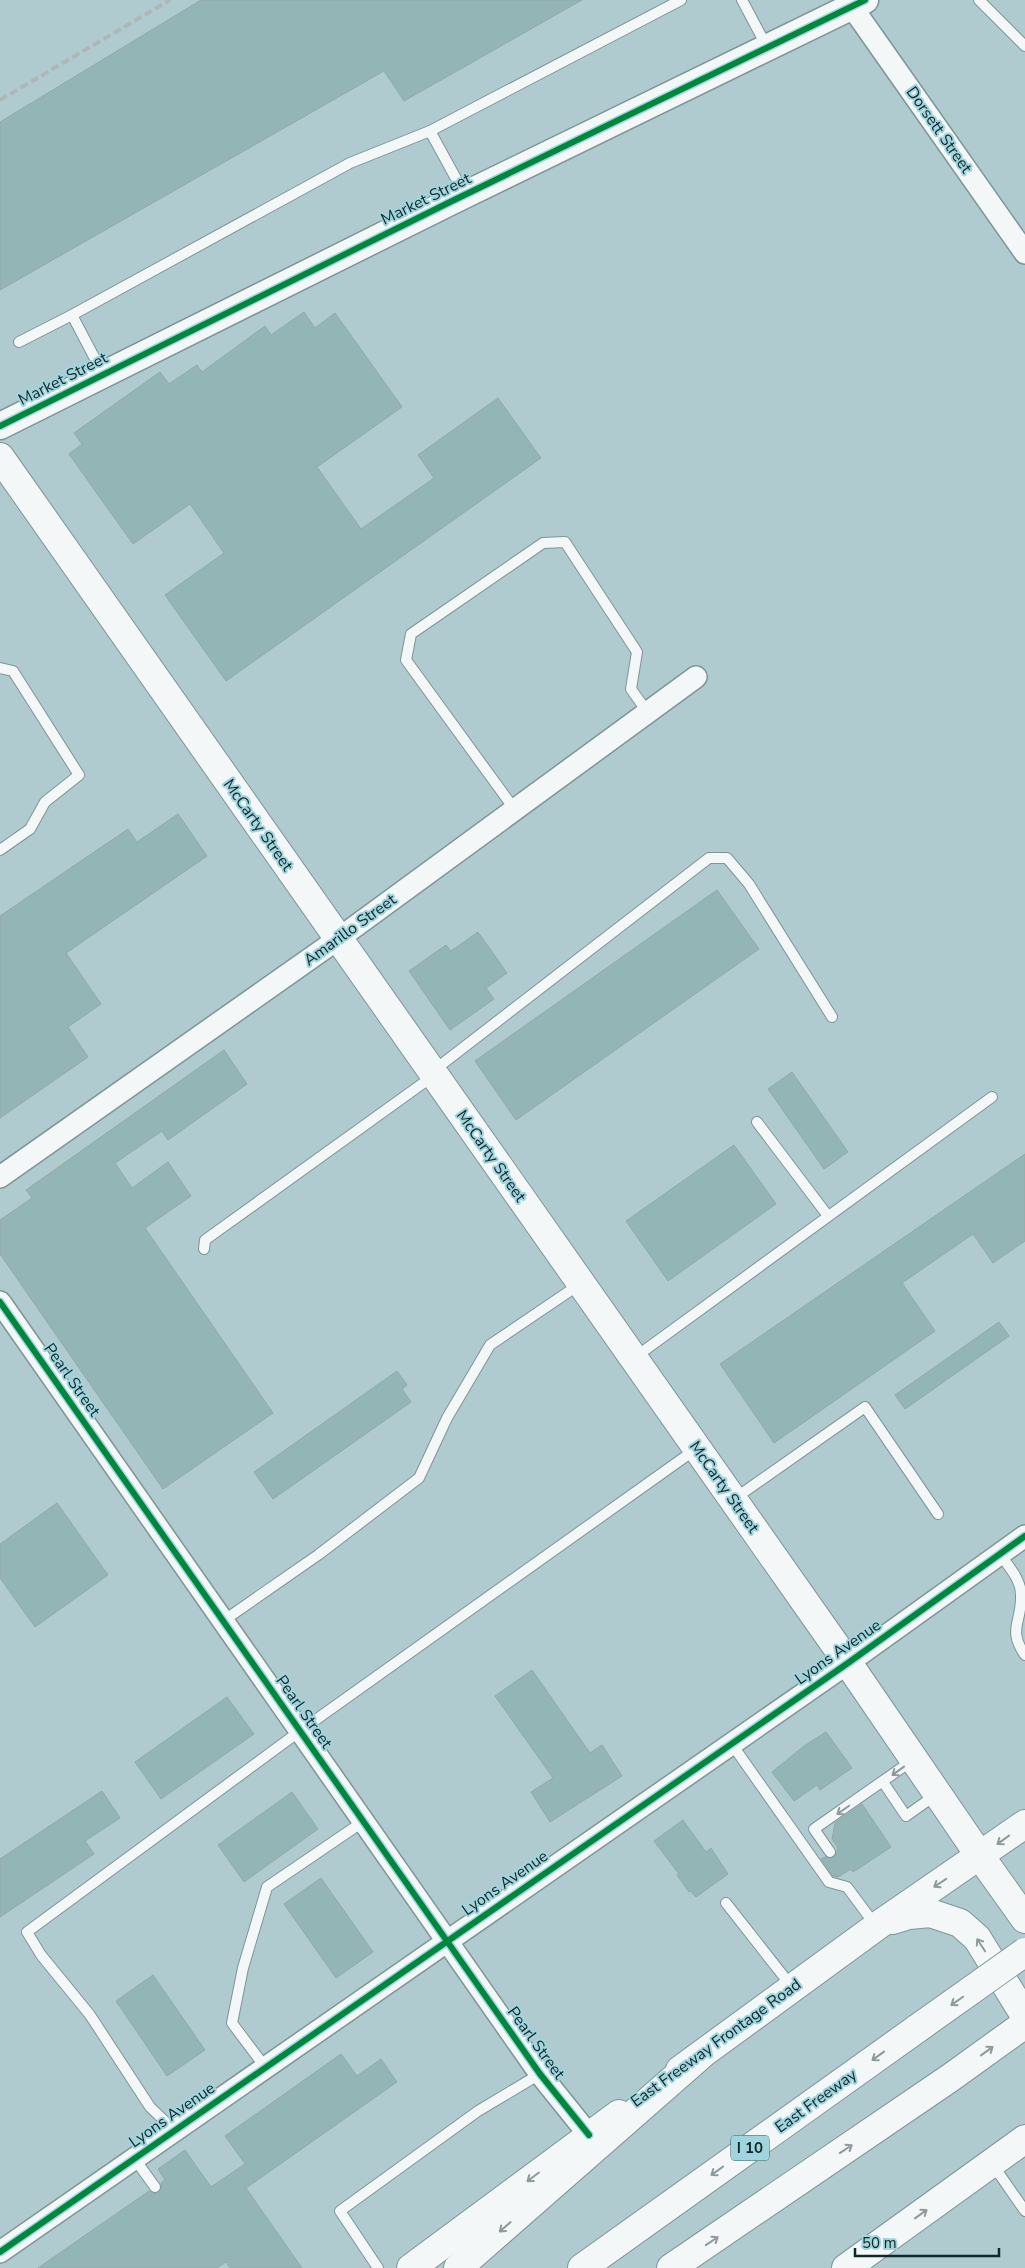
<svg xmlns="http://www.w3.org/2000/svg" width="1025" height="2268" font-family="'Nunito Sans',sans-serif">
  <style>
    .building { fill: #94b5b6; stroke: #92a8aa }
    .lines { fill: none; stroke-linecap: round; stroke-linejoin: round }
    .service-casing { stroke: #7e9598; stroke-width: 12 }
    .minor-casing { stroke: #7e9598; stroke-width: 24 }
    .tertiary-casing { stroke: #7e9598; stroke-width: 29 }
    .secondary-casing { stroke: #7e9598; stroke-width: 30 }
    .primary-casing { stroke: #7e9598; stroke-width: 30 }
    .motorway-casing { stroke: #7e9598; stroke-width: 30 }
    .service { stroke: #f3f7f8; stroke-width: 10 }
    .minor { stroke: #f3f7f8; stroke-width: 21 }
    .tertiary { stroke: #f3f7f8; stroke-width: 26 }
    .secondary { stroke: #f3f7f8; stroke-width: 28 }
    .primary { stroke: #f3f7f8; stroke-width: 28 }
    .motorway { stroke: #f3f7f8; stroke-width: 28 }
    .rail { stroke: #afb6b7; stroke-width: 4; stroke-dasharray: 8 4; stroke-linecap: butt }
    .motorway-bridge-casing { stroke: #7e9598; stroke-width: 30; stroke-linecap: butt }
    .motorway-bridge { stroke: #f3f7f8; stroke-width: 28 }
    .cycleway-casing { stroke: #a1d5de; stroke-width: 9 }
    .cycleway { stroke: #00873e; stroke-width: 6 }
    .oneway { stroke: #8e999b }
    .labels { text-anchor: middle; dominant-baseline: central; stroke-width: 4; stroke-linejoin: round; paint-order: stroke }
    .shield { fill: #a1d5de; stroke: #3d5b60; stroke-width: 1 }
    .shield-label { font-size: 15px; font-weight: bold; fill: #12272a }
    .street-label { font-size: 16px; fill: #12272a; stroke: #a1d5de }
  </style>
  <rect width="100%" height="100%" fill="#afcbd0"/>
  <g class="building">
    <polygon points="201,0 582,0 404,101 384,71 0,290 0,122"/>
    <polygon points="304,312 315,328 335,313 402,407 317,467 361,529 434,478 418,455 498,398 541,458 226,681 165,595 224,553 190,504 133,544 69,454 82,444 74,433 160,372 169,384 197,365 202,372 265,326 271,335"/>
    <polygon points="178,814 207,856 66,953 101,1004 68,1027 88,1057 0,1118 0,916 128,829 137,842"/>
    <polygon points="717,890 759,949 516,1120 475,1061"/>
    <polygon points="478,932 507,973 486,988 494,999 450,1030 409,971 446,945 451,951"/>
    <polygon points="224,1050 247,1084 168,1140 162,1131 115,1163 132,1188 168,1162 191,1196 145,1228 273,1413 163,1489 0,1254 0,1220 32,1198 26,1190"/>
    <polygon points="792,1072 848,1152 824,1169 768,1089"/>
    <polygon points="734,1145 776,1204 668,1281 626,1221"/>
    <polygon points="1025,1154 1025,1241 993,1263 973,1234 902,1283 935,1331 774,1443 720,1364"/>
    <polygon points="999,1322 1009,1336 905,1409 895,1395"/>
    <polygon points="397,1371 407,1385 402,1389 411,1402 273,1499 254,1472"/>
    <polygon points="57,1503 108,1575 35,1627 0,1578 0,1544"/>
    <polygon points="532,1670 590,1753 602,1745 622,1776 550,1822 531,1792 553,1778 495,1696"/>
    <polygon points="227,1697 254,1734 161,1799 135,1762"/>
    <polygon points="826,1732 852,1768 820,1790 817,1785 794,1801 772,1772 804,1746"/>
    <polygon points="102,1791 120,1818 85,1841 94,1854 0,1917 0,1859"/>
    <polygon points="292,1792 318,1829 244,1882 218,1845"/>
    <polygon points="862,1804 891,1847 853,1872 851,1869 838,1877 833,1876 821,1859 825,1857 831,1859 836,1854 838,1848 832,1839 835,1823"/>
    <polygon points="683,1820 706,1852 711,1848 728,1874 696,1897 691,1891 689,1892 677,1875 679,1874 654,1841"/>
    <polygon points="321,1878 373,1952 336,1978 284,1904"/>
    <polygon points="153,1975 205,2050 167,2076 116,2001"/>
    <polygon points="341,2054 357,2076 381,2059 397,2082 246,2188 302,2268 230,2268 226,2262 217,2268 38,2268 149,2191 155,2194 159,2192 162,2187 161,2183 165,2180 158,2169 185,2150 211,2187 245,2164 225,2136"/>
  </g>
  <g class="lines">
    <g class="service-casing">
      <g id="service">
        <polyline points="742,0 767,47"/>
        <polyline points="979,0 1025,46"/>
        <polyline points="465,195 430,131 681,0"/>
        <polyline points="72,315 350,163 430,131"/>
        <polyline points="19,342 72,315 103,374"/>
        <polyline points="0,668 13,671 79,775 45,802 30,829 0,850"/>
        <polyline points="515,810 406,660 411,634 543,543 565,542 637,652 631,689 648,713"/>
        <polyline points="433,1071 709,858 727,858 749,884 832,1017"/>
        <polyline points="757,1122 828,1216"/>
        <polyline points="204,1249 205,1240 433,1076"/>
        <polyline points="634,1358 992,1097"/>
        <polyline points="734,1499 865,1407 938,1514"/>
        <path d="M 1000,1554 C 1008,1566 1021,1579 1021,1595 C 1022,1623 1007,1629 1025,1655"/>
        <polyline points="223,1621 318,1555 419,1478 447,1418 490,1345 580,1284"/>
        <polyline points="731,1743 829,1882 847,1887 876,1926"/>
        <polyline points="883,1782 906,1816 937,1794"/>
        <polyline points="830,1852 814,1829 913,1760"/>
        <polyline points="726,1903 792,1987"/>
        <polyline points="265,2067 232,2023 243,1968 267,1887 364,1821"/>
        <polyline points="174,2130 150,2107 90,2015 41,1955 27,1932 300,1731 696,1449"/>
        <polyline points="134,2158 155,2187"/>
        <polyline points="993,2165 1025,2211"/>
        <polyline points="378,2268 340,2211 478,2111 540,2074"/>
      </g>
    </g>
    <g class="minor-casing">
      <g id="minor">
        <polyline points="852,7 1025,253"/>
        <polyline points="0,1177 338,939 696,677"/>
        <polyline points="0,1302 540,2074 589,2135"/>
        <polyline points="0,2252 848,1663 1025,1536"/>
      </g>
    </g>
    <g class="tertiary-casing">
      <polyline id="tertiary" points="0,426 450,202 865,0"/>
    </g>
    <g class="secondary-casing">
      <g id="secondary">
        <polyline points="0,457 848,1663 980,1856"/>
        <polyline points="893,1920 909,1915 930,1913 960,1923 977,1938 1025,2016"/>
        <polyline points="680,2070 880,1924 1025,1824"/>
        <polyline points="411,2268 619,2114"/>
        <polyline points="846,2268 1025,2139"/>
      </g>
    </g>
    <g class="primary-casing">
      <polyline id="primary" points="980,1856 1025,1919"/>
    </g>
    <g class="motorway-casing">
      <g id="motorway">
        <polyline points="458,2268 700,2056"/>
        <polyline points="582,2268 918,2028"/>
        <polyline points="671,2268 950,2078 1025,2024"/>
      </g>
    </g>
    <use href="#service" class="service"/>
    <use href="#minor" class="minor"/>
    <use href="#tertiary" class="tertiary"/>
    <use href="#secondary" class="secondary"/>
    <use href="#primary" class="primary"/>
    <use href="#motorway" class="motorway"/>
    <polyline class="rail" points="0,100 170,0"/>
    <g class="motorway-bridge-casing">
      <polyline id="motorway-bridge" points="918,2028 1025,1952"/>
    </g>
    <use href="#motorway-bridge" class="motorway-bridge"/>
    <g class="cycleway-casing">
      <g id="cycleway">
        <polyline points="0,426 450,202 865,0"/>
        <polyline points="0,1302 540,2074 589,2135"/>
        <polyline points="0,2252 848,1663 1025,1536"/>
      </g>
    </g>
    <use href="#cycleway" class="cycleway"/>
  </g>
  <defs><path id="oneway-shaft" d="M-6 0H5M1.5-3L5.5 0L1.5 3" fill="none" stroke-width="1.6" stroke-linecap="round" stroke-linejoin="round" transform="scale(1.25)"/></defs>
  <g class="oneway">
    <use href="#oneway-shaft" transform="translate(898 1771) rotate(144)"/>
    <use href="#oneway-shaft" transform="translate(843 1810) rotate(145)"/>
    <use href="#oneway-shaft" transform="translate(1003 1840) rotate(144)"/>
    <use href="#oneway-shaft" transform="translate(940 1883) rotate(146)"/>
    <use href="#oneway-shaft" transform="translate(981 1945) rotate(-123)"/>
    <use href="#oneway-shaft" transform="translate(957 2001) rotate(145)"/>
    <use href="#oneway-shaft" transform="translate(987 2051) rotate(-36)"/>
    <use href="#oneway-shaft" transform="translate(878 2056) rotate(144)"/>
    <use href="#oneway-shaft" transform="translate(846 2149) rotate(-34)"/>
    <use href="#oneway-shaft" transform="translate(717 2171) rotate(144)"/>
    <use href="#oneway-shaft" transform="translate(533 2177) rotate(143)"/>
    <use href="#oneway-shaft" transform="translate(921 2214) rotate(-36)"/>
    <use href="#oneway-shaft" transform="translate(505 2227) rotate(139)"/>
    <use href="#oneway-shaft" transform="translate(712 2241) rotate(-34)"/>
  </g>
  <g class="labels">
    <rect class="shield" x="731" y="2135.5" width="38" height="25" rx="4"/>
    <g class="shield-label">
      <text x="750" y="2148">I 10</text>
    </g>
    <g class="street-label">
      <text transform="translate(939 130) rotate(55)">Dorsett Street</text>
      <text transform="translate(426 199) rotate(-26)">Market Street</text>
      <text transform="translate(63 379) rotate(-27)">Market Street</text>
      <text transform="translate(258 825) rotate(55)">McCarty Street</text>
      <text transform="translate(350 930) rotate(-36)">Amarillo Street</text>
      <text transform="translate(491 1156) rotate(55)">McCarty Street</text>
      <text transform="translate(72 1380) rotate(55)">Pearl Street</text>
      <text transform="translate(724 1487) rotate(55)">McCarty Street</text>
      <text transform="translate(838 1652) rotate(-35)">Lyons Avenue</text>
      <text transform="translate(304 1712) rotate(55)">Pearl Street</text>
      <text transform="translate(505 1883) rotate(-35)">Lyons Avenue</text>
      <text transform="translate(536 2043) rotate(54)">Pearl Street</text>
      <text transform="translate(716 2043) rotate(-36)">East Freeway Frontage Road</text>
      <text transform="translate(816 2101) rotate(-36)">East Freeway</text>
      <text transform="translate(172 2115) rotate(-35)">Lyons Avenue</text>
    </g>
  </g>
  <path d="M855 2248v8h144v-8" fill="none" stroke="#12272a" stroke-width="2.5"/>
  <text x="862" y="2248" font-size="15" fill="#12272a" stroke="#a1d5de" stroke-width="4" paint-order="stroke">50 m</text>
</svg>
